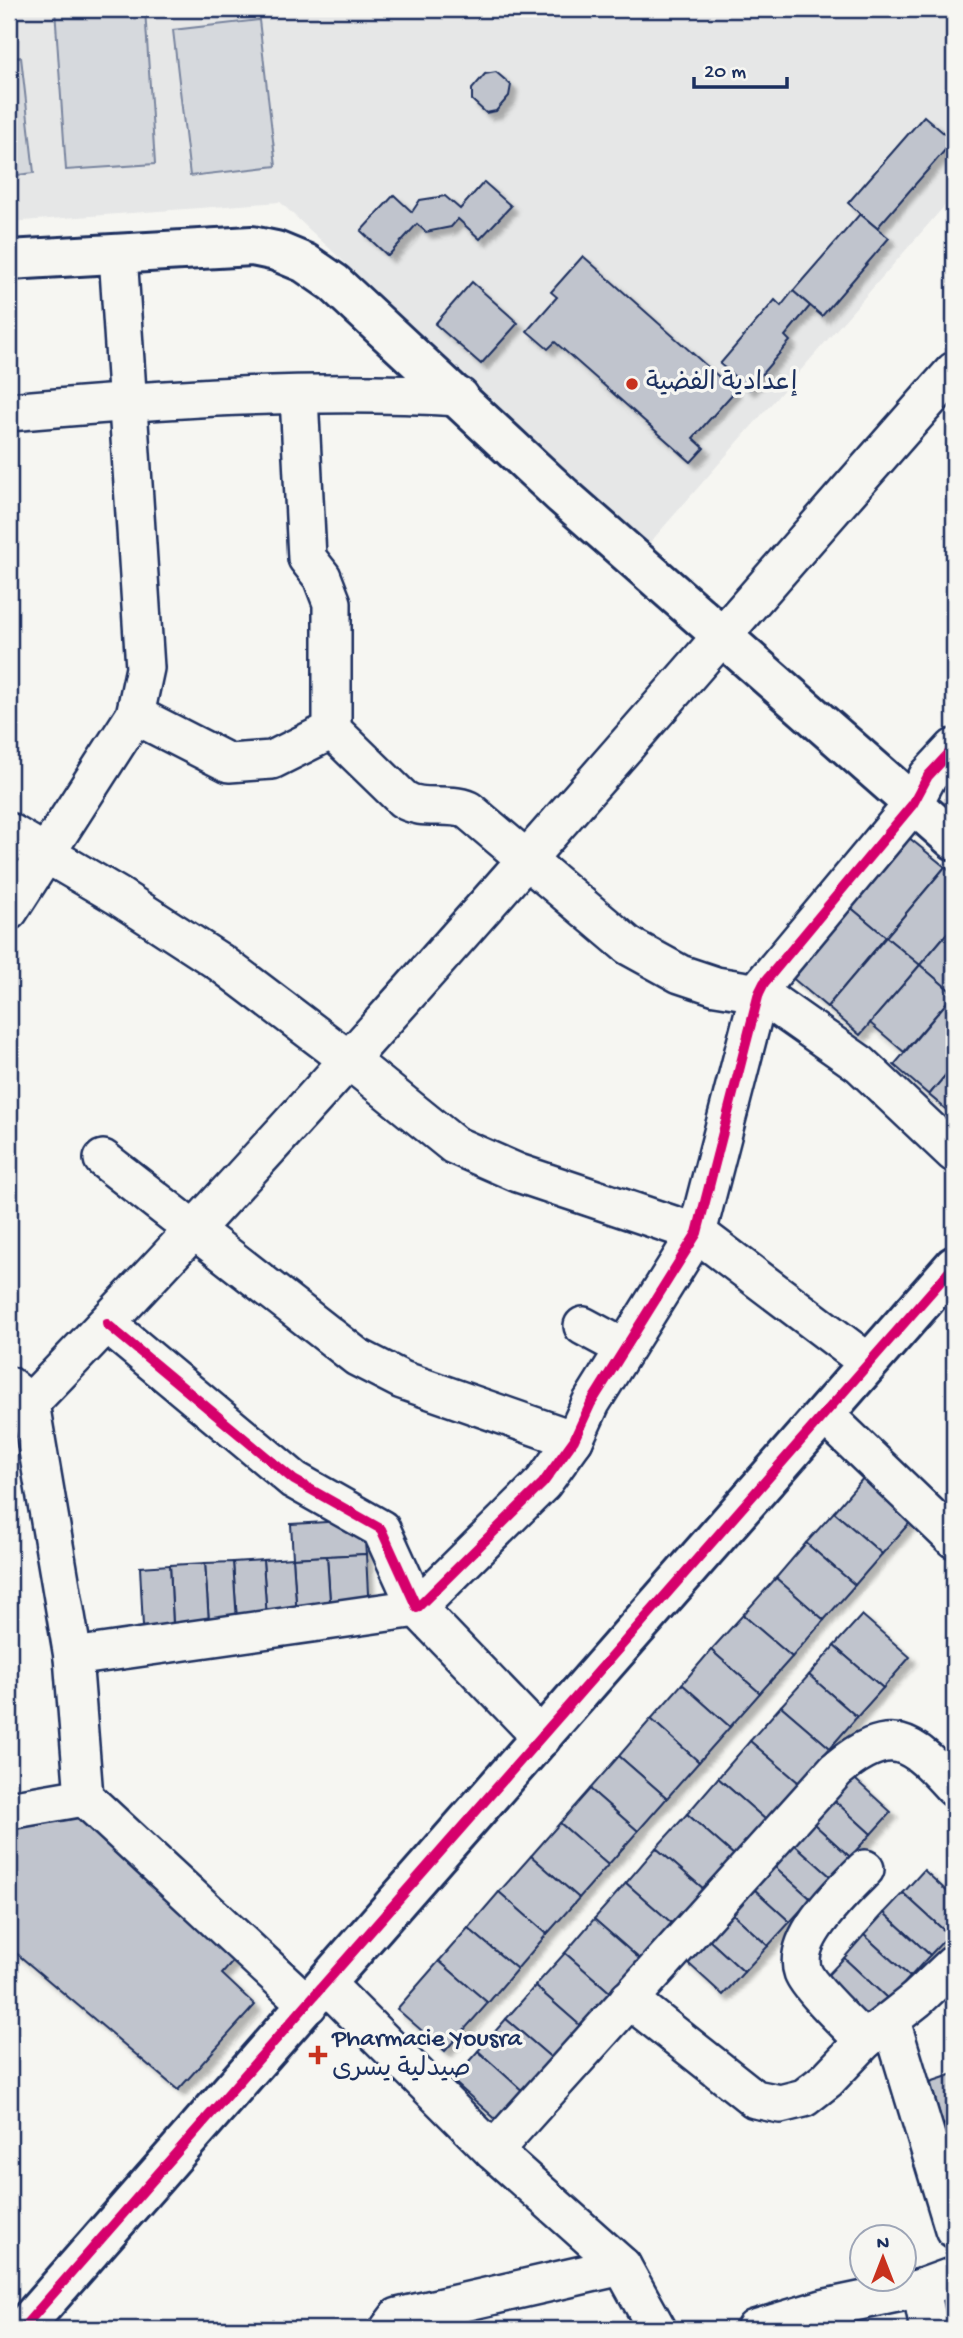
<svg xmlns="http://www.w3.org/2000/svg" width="963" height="2338" font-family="'Gochi Hand','Playpen Sans Arabic',sans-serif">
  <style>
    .built { fill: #e6e7e7 }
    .grass { fill: #d6d9dd; stroke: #78849e; stroke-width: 2 }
    .building { fill: #c0c4cd; stroke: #1b2f5e; stroke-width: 2; filter: url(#shadow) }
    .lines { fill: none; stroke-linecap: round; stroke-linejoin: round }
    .minor-casing { stroke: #1b2f5e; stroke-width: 42 }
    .tertiary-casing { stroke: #1b2f5e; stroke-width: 44 }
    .minor { stroke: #f6f6f2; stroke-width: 37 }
    .tertiary { stroke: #f6f6f2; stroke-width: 38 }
    .cycleway-casing { stroke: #f6f6f2; stroke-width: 15 }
    .cycleway { stroke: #d6006c; stroke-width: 10 }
    .poi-dot { fill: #c8321e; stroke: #f6f6f2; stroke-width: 2.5 }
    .labels { text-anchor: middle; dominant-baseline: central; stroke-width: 7; stroke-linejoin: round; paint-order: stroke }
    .poi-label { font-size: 26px; fill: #1b2f5e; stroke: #f6f6f2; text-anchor: start }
  </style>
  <defs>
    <filter id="shadow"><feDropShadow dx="6" dy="6" stdDeviation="2" flood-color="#0004"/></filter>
  </defs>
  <rect width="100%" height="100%" fill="#f6f6f2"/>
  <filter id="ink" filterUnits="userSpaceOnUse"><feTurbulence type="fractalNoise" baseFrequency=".0143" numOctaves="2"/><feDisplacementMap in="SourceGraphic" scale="14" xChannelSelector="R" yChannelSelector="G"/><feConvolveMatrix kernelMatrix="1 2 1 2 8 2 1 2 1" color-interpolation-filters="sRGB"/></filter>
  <g filter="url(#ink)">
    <polygon class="built" points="9,9 935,9 954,26 954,195 647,546 280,202 9,222"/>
    <g class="grass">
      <polygon points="55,9 145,9 155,164 66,170"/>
      <polygon points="259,20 276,166 190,176 173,30"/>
      <polygon points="21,57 34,173 9,176 9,58"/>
    </g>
    <g class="building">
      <polygon points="496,72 511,85 509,96 496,111 486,113 472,100 472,89 485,74"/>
      <polygon points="924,116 953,141 877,228 848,203"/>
      <polygon points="484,182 511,206 480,239 458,219 451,227 426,232 417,224 388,256 361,231 394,195 412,212 420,200 445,196 460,209"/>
      <polygon points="860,214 889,238 822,316 793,291"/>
      <polygon points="583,256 735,391 693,438 704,448 691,462 555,342 548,349 527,331 557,297 551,292"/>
      <polygon points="472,282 518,323 481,364 435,324"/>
      <polygon points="793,291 810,306 785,336 790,341 749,389 720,364 775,300 781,306"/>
      <polygon points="908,837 945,867 886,937 849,906"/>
      <polygon points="945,867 954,875 954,925 920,965 886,937"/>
      <polygon points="849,906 886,937 827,1007 790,976"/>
      <polygon points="954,925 954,994 920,965"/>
      <polygon points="886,937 920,965 860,1035 827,1007"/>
      <polygon points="920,965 954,994 904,1052 870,1023"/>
      <polygon points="954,994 954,1065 929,1095 894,1065"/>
      <polygon points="954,1065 954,1116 929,1095"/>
      <polygon points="864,1477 913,1519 882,1554 834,1512"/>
      <polygon points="834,1512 882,1554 855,1585 806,1543"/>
      <polygon points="363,1520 366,1554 293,1558 291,1524"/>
      <polygon points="806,1543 855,1585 824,1620 776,1578"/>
      <polygon points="366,1554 369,1614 331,1616 327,1556"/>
      <polygon points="327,1556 331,1616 297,1618 293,1558"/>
      <polygon points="293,1558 297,1618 267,1620 263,1560"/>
      <polygon points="263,1560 267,1620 237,1622 233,1562"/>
      <polygon points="233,1562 237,1622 209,1623 205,1563"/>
      <polygon points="205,1563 209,1623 173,1625 170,1565"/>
      <polygon points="170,1565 173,1625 143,1627 140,1567"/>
      <polygon points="776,1578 824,1620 792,1657 743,1615"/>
      <polygon points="743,1615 792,1657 760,1693 711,1650"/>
      <polygon points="862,1615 910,1657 883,1688 834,1646"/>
      <polygon points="834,1646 883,1688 857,1717 809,1675"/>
      <polygon points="711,1650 760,1693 730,1727 682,1684"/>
      <polygon points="809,1675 857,1717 830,1748 781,1706"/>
      <polygon points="682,1684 730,1727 699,1762 651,1719"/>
      <polygon points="781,1706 830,1748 799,1783 750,1741"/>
      <polygon points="651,1719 699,1762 667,1798 619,1756"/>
      <polygon points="750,1741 799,1783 766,1820 718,1778"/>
      <polygon points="619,1756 667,1798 638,1831 590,1789"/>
      <polygon points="845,1770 891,1812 871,1834 825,1792"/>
      <polygon points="718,1778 766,1820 735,1856 687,1814"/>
      <polygon points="590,1789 638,1831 608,1865 560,1823"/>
      <polygon points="825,1792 871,1834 850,1857 804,1815"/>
      <polygon points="81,1811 237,1957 222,1974 255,2005 178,2090 9,1947 9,1818"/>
      <polygon points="687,1814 735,1856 705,1890 656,1848"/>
      <polygon points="804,1815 850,1857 831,1877 785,1836"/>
      <polygon points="560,1823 608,1865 579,1898 531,1856"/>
      <polygon points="785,1836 831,1877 811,1899 765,1858"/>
      <polygon points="656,1848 705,1890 674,1925 626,1883"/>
      <polygon points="531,1856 579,1898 547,1934 499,1892"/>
      <polygon points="765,1858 811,1899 790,1922 744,1880"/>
      <polygon points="924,1870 954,1898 954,1929 949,1935 903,1893"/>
      <polygon points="744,1880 790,1922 768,1946 722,1904"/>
      <polygon points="626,1883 674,1925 642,1961 594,1919"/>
      <polygon points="499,1892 547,1934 517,1969 468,1928"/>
      <polygon points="903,1893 949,1935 930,1955 884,1913"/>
      <polygon points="722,1904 768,1946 744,1972 698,1930"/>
      <polygon points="884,1913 930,1955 910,1977 864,1935"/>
      <polygon points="594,1919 642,1961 613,1995 565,1953"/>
      <polygon points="468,1928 517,1969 488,2003 439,1961"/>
      <polygon points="698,1930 744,1972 723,1995 677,1953"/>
      <polygon points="864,1935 910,1977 889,2000 844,1958"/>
      <polygon points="565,1953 613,1995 583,2028 535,1986"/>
      <polygon points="844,1958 889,2000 867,2024 821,1982"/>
      <polygon points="439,1961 488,2003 445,2051 397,2009"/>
      <polygon points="535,1986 583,2028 555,2061 506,2019"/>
      <polygon points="506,2019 555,2061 526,2094 478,2051"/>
      <polygon points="478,2051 526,2094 500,2123 452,2080"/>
      <polygon points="954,2074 954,2122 943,2125 930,2082"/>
      <polygon points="954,2122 954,2163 943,2125"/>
    </g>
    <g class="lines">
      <g class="minor-casing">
        <g id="minor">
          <path d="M 299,396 L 307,558 L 322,577 L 332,603 L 332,730 L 403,799 C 422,812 447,801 468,810 L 629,946 L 680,974 L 716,986 L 759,993 L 860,1064 L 954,1153"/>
          <path d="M 9,412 C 158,399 310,388 460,397"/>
          <polyline points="135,715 229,763 272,760 332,730"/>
          <polyline points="9,832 118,896 221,963 349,1060 454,1145 518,1173 697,1233 869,1363"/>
          <polyline points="9,911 135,715 145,668 118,254"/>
          <polyline points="103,1159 357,1357 402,1380 574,1440"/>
          <polyline points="107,1324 294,1480 381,1529 417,1608 543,1483 574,1440 591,1403 697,1233 759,993 764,983 913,804 928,776 954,748"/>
          <polyline points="583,1326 624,1348"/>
          <polyline points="9,1386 30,1403 73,1657 84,1797 308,2005"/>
          <path d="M 30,1403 C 351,1071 648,717 954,371"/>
          <polyline points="824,1414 954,1539"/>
          <polyline points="73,1657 417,1608 542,1738"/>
          <polyline points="9,1810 84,1797"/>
          <polyline points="325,1983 493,2151 622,2266 657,2329"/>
          <polyline points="629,1999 755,2099 780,2104 804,2098 827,2080 864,2041 917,1999 954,1964"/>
          <polyline points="891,2021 954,2229"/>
          <path d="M 864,2041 C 850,2026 809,1988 803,1972 C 791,1938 844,1890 865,1869"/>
          <path d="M 493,2151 L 836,1770 C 891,1724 911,1740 954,1788"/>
          <polyline points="921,2288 929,2329"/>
          <polyline points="389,2329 398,2317 622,2266"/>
          <polyline points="755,2329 826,2308 921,2288 954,2276"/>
        </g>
      </g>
      <g class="tertiary-casing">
        <g id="tertiary">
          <polyline points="9,260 252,246 276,251 305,263 334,283 563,496 954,840"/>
          <polyline points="22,2329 954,1266"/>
        </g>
      </g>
      <use href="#minor" class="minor"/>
      <use href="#tertiary" class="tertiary"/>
      <g class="cycleway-casing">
        <g id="cycleway">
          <polyline points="107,1324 294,1480 381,1529 417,1608 543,1483 574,1440 591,1403 697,1233 759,993 764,983 913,804 928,776 954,748"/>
          <polyline points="22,2329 954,1266"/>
        </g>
      </g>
      <use href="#cycleway" class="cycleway"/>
    </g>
  </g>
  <g class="poi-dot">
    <circle cx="632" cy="384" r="7"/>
    <path d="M314.5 2044.5h7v7h7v7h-7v7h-7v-7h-7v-7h7z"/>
  </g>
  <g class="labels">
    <g class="poi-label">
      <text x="646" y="384">إعدادية الفضية</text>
      <text x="332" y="2040">Pharmacie Yousra<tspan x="332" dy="30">صيدلية يسرى</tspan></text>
    </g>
  </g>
  <rect width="963" height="2338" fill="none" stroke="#f6f6f2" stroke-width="35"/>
  <rect x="18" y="18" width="928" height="2303" fill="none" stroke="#1b2f5e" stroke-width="2.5" filter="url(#ink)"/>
  <g transform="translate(883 2258)"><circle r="33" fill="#f6f6f2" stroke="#9ea6b7" stroke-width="2"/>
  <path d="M0-5L12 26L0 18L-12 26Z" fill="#c8321e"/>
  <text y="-10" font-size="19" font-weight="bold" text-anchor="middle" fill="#1b2f5e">N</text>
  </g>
  <path d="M694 77v10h93v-10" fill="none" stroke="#1b2f5e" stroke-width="3.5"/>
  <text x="704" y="77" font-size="21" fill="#1b2f5e" stroke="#f6f6f2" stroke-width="5" paint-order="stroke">20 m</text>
</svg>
